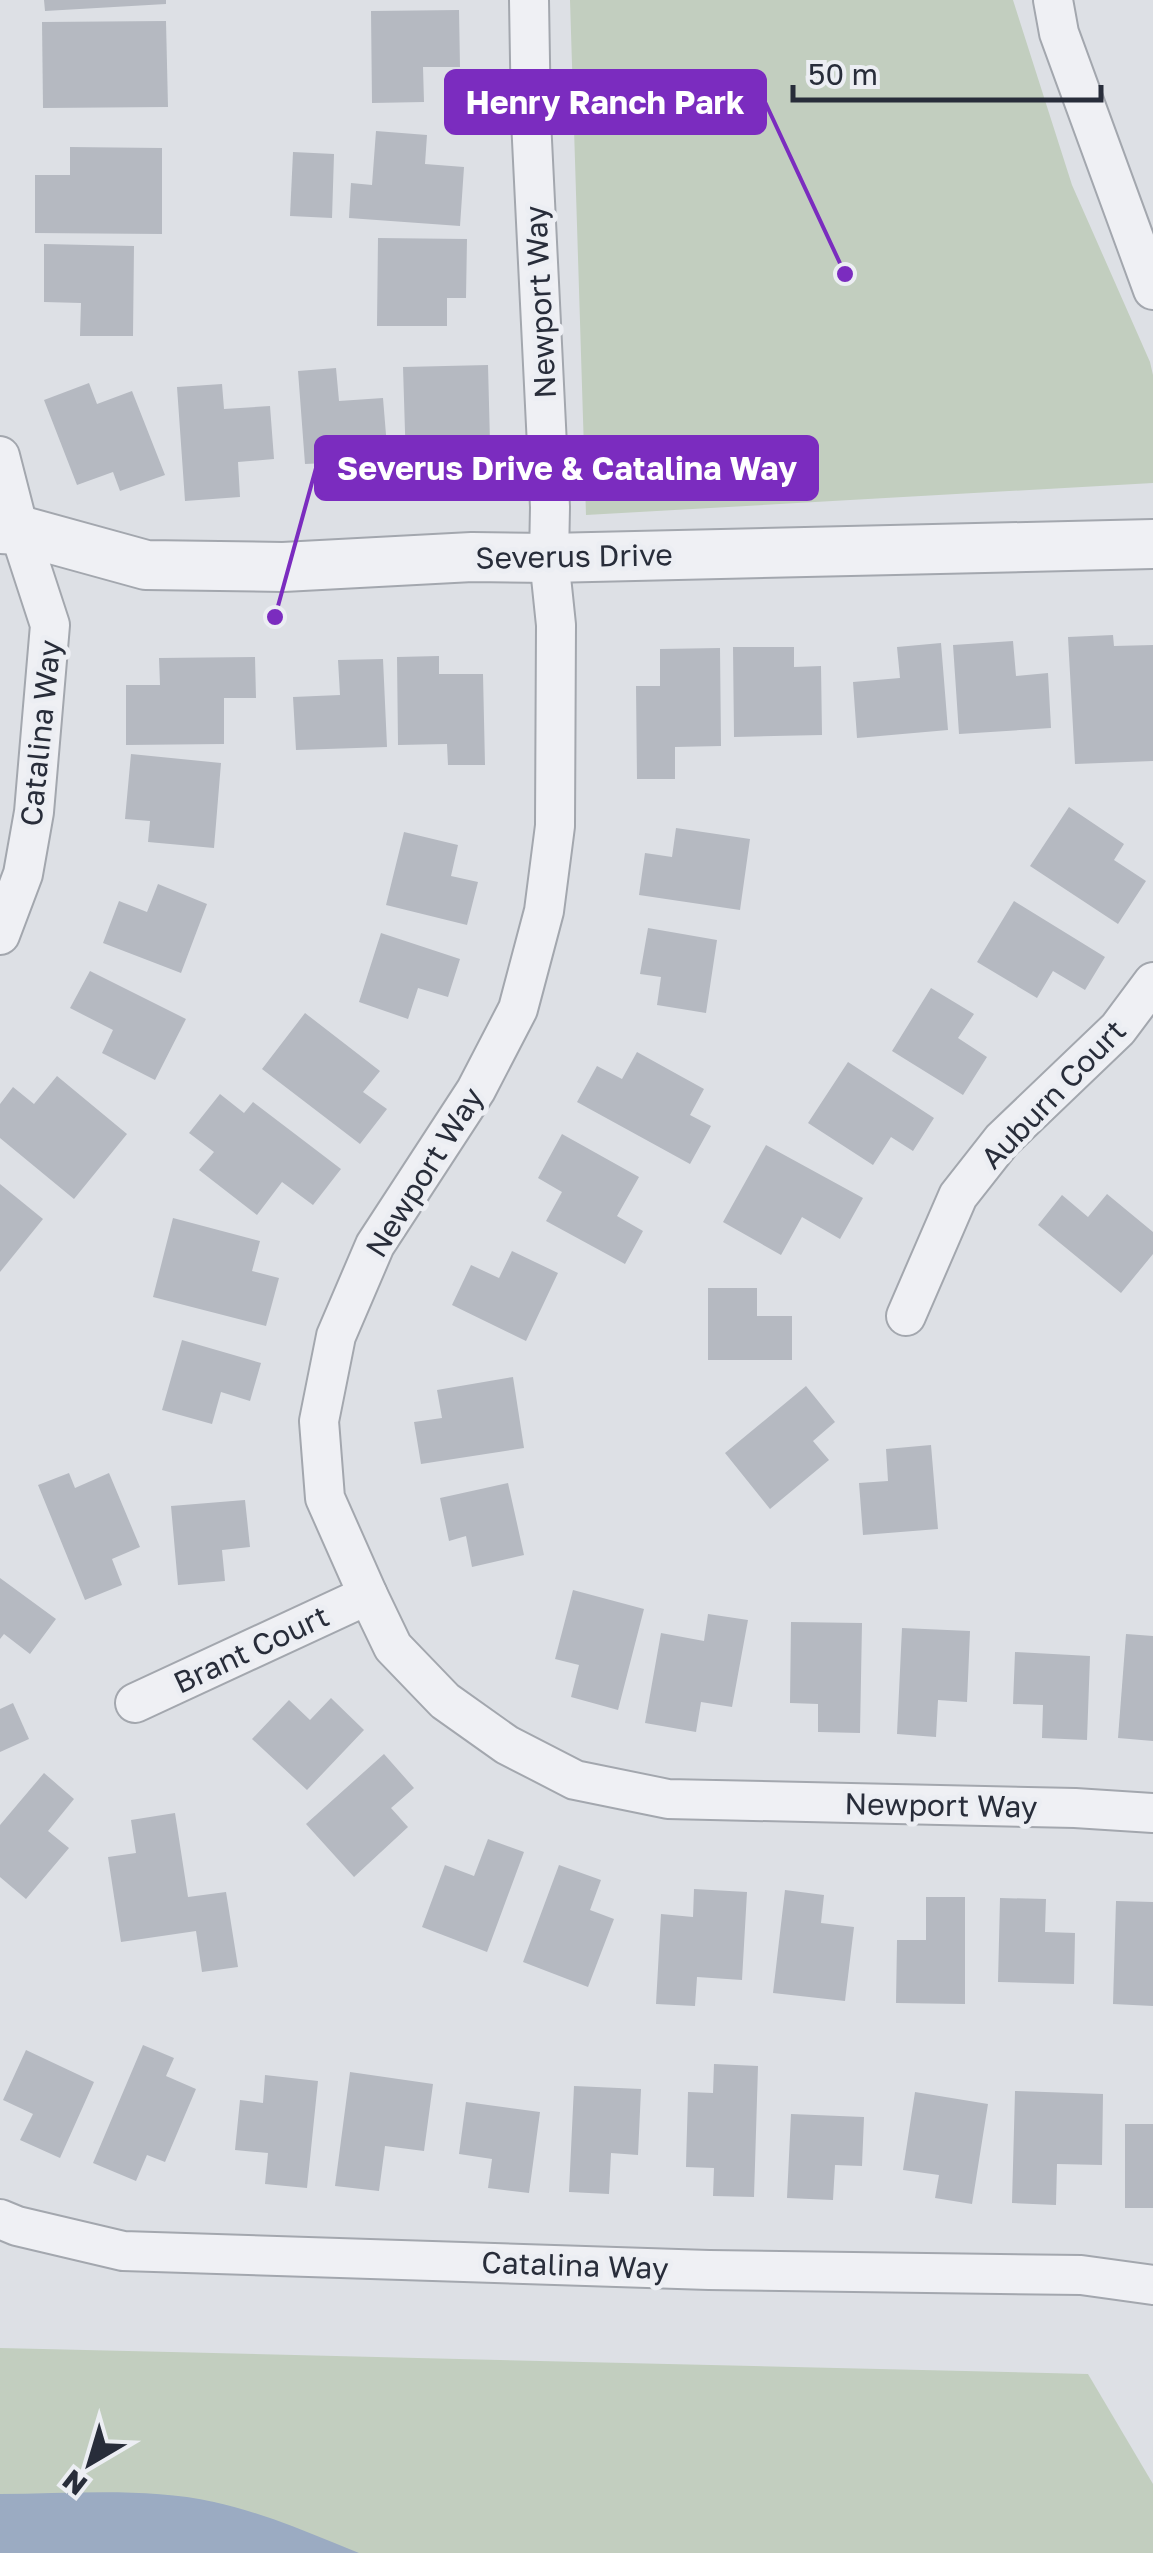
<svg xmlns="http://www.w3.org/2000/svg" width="1153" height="2553" font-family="'Golos Text',sans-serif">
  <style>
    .green { fill: #c2cebf }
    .water { fill: #9babc2 }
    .building { fill: #b5b9c1 }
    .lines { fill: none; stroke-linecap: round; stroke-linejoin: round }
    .minor-casing { stroke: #a3a7ae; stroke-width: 42 }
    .tertiary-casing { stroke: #a3a7ae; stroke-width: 52 }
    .minor { stroke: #eff0f4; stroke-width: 38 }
    .tertiary { stroke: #eff0f4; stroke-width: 48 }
    .labels { text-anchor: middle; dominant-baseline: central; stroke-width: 10; stroke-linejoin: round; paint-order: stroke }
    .street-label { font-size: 30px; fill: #282d3a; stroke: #eceef3 }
    .leader { fill: none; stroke: #7b2cbf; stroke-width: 4 }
    .callout-dot { fill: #7b2cbf; stroke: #eceef3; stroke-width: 4 }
    .callout { fill: #7b2cbf; stroke: #7b2cbf; stroke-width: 4 }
    .callout-label { font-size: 32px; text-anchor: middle; font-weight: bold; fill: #fff }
  </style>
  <rect width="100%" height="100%" fill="#dde0e5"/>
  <g class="green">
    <polygon points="570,0 1013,0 1072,185 1150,362 1153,375 1153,483 586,515"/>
    <polygon points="0,2348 1088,2374 1153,2484 1153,2553 0,2553"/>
  </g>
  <path class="water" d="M 0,2494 C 71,2494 145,2487 214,2502 C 264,2513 312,2534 359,2553 L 0,2553 Z"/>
  <g class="building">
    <polygon points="44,0 166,0 166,4 45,11"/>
    <polygon points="459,10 460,67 423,67 424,102 372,103 371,11"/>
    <polygon points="166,21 168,107 43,108 42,22"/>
    <polygon points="376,131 427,135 425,164 464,167 460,226 349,218 351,183 372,185"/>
    <polygon points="70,147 162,148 162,234 35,233 35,175 70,175"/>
    <polygon points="293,152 334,154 332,218 290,216"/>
    <polygon points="378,238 467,239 466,298 447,298 447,326 377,326"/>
    <polygon points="44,244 134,246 133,336 80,336 81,303 44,302"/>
    <polygon points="488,365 491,482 454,483 454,495 407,496 403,367"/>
    <polygon points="336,368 339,401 383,398 391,496 329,500 326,463 305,464 298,371"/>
    <polygon points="89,383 97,404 132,391 165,475 120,491 113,472 77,485 44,400"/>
    <polygon points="222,384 224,409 270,406 274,459 238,462 240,497 185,501 177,387"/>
    <polygon points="1113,635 1114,646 1153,645 1153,761 1075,764 1068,637"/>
    <polygon points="1013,641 1016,676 1048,673 1051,728 959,734 953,645"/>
    <polygon points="941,643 948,730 857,738 853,682 900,678 897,647"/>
    <polygon points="733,647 794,647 794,667 821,666 822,735 734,737"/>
    <polygon points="720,648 721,746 675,747 675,779 637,779 636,686 660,686 660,649"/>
    <polygon points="439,656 439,674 483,674 485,765 448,765 447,744 398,745 397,657"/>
    <polygon points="255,657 256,698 224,698 224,744 126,745 126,685 160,685 159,658"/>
    <polygon points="383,659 387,747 296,750 293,697 340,695 338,660"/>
    <polygon points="131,754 221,763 214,848 148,842 150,821 125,819"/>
    <polygon points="1069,807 1124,844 1114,860 1146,881 1118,924 1030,866"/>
    <polygon points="676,828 750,839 740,910 639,895 645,853 672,857"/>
    <polygon points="404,832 458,845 451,876 478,882 467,925 386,905"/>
    <polygon points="158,884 207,904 181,973 103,943 119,901 147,912"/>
    <polygon points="1014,901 1105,957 1085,990 1053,971 1037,998 977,962"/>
    <polygon points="648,928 717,940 706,1013 657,1005 661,977 640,974"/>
    <polygon points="381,933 460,959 448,997 418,988 408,1019 359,1002"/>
    <polygon points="90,971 186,1019 155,1080 102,1053 113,1030 70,1008"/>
    <polygon points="931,988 974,1014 958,1038 987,1057 963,1095 892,1051"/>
    <polygon points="305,1013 380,1071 363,1092 387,1109 360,1144 262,1069"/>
    <polygon points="637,1052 704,1089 690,1115 711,1126 690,1164 577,1102 597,1066 622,1079"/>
    <polygon points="848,1062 934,1118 913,1151 891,1137 873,1165 808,1123"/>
    <polygon points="57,1076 127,1134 74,1199 0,1138 0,1104 13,1087 34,1104"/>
    <polygon points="220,1094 244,1113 253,1102 341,1169 313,1205 282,1182 257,1215 199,1170 214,1152 189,1133"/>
    <polygon points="562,1134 639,1177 617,1216 643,1231 625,1264 546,1221 562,1192 538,1178"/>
    <polygon points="766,1145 863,1198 840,1239 802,1217 781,1255 723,1222"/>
    <polygon points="0,1184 43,1219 0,1272"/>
    <polygon points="1107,1194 1153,1232 1153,1254 1121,1293 1038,1225 1062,1195 1088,1217"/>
    <polygon points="173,1218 260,1241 252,1271 279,1278 266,1326 153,1297"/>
    <polygon points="512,1251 558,1273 526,1341 452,1305 471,1265 499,1278"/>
    <polygon points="708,1288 757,1288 757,1316 792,1316 792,1360 708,1360"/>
    <polygon points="182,1340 261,1363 250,1401 221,1392 212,1424 162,1410"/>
    <polygon points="513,1377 524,1448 421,1464 414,1422 442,1418 437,1390"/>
    <polygon points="806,1386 835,1422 813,1441 829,1460 770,1509 725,1453"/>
    <polygon points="931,1445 938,1529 863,1535 859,1483 888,1481 886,1449"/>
    <polygon points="69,1473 75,1488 109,1473 140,1547 112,1559 122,1585 85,1600 38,1485"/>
    <polygon points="508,1483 524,1555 472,1567 466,1536 449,1541 440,1498"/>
    <polygon points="245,1500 250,1547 222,1550 225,1581 178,1585 171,1506"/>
    <polygon points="0,1578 56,1619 30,1654 4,1634 0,1639"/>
    <polygon points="573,1590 644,1609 618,1710 571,1697 579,1665 555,1659"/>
    <polygon points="708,1614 748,1620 732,1707 701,1702 696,1732 645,1723 661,1633 704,1641"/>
    <polygon points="791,1622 862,1623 860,1733 818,1732 818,1704 790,1703"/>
    <polygon points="902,1628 970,1631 967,1702 938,1700 936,1737 897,1734"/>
    <polygon points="1126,1634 1153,1636 1153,1741 1118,1738"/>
    <polygon points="1015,1652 1090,1656 1087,1740 1042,1738 1043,1705 1013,1704"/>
    <polygon points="331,1698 364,1730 307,1790 252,1739 289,1700 310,1720"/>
    <polygon points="13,1703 29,1739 0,1752 0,1709"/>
    <polygon points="384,1754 414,1788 391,1808 408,1827 354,1877 306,1824"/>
    <polygon points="44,1773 74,1799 48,1831 69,1848 26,1899 0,1877 0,1825"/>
    <polygon points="175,1813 188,1897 226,1892 238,1967 202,1972 196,1931 121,1942 108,1857 136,1853 131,1820"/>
    <polygon points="488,1839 524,1852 487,1952 422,1927 445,1865 474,1876"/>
    <polygon points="559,1865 601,1880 590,1910 614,1919 588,1987 523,1962"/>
    <polygon points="694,1889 747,1892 742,1980 697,1977 695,2006 656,2004 661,1914 693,1917"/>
    <polygon points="785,1890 824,1895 821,1923 854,1927 845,2001 773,1993"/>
    <polygon points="926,1897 965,1897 965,2004 896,2003 897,1940 926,1940"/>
    <polygon points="1000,1898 1046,1899 1045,1932 1075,1933 1074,1984 998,1982"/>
    <polygon points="1116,1901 1153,1902 1153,2006 1113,2004"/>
    <polygon points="143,2045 174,2058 166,2076 196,2089 165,2162 147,2155 136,2181 93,2163"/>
    <polygon points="26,2050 94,2082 60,2158 20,2140 33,2114 3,2100"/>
    <polygon points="714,2064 758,2066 754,2197 713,2196 714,2168 686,2167 688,2092 713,2093"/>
    <polygon points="350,2072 433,2084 424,2151 385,2146 379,2191 335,2186"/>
    <polygon points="265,2075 318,2081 307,2188 265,2184 268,2153 235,2150 240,2100 263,2103"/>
    <polygon points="574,2086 641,2089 638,2155 611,2153 609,2194 569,2192"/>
    <polygon points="1015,2091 1103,2094 1102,2165 1057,2164 1056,2205 1012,2203"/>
    <polygon points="915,2092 988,2104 972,2204 935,2198 939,2175 903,2170"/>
    <polygon points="466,2102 540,2112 529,2193 488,2188 492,2159 459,2154"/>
    <polygon points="791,2114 864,2117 862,2166 835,2165 833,2200 787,2198"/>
    <rect x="1125" y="2124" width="28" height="84"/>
  </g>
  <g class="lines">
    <g class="minor-casing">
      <g id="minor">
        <polyline points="529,0 531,120 550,507 549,558 556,625 555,826 544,911 518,1009 476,1090 375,1245 336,1336 319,1421 325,1498 368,1595 393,1647 445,1701 507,1745 575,1780 668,1799 1075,1808 1153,1813"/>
        <polyline points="1053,0 1059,33 1153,290"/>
        <polyline points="0,456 19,530 50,625 34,812 23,874 0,935"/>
        <polyline points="906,1316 958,1196 1002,1140 1118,1029 1153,982"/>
        <polyline points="135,1703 368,1595"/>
        <polyline points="0,2219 17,2226 123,2251 709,2270 1081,2275 1153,2285"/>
      </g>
    </g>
    <g class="tertiary-casing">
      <polyline id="tertiary" points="0,529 19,530 146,565 283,567 472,557 549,558 1153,544"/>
    </g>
    <use href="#minor" class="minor"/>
    <use href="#tertiary" class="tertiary"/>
  </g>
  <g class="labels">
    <g class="street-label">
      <text transform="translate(540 302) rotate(-93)">Newport Way</text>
      <text transform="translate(574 556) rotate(-1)">Severus Drive</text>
      <text transform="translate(40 733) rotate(-84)">Catalina Way</text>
      <text transform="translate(1053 1094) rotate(-46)">Auburn Court</text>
      <text transform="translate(424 1172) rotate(-58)">Newport Way</text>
      <text transform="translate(251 1649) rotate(-25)">Brant Court</text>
      <text transform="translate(941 1805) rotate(1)">Newport Way</text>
      <text transform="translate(575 2265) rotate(2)">Catalina Way</text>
    </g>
  </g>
  <path class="leader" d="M845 274L765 102M275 617L316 468"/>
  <g class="callout-dot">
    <circle cx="845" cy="274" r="10"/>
    <circle cx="275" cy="617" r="10"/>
  </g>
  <g class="callout">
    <rect x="446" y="71" width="319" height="62" rx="10"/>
    <rect x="316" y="437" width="501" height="62" rx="10"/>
  </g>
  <g class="callout-label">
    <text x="605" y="114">Henry Ranch Park</text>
    <text x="567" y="480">Severus Drive &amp; Catalina Way</text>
  </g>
  <g transform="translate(90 2463) rotate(218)" stroke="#eceef3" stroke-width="8" paint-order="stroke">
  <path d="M0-8L18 38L0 25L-18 38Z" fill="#282d3a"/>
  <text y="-15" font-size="28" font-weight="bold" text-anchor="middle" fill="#282d3a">N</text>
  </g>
  <path d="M793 85v15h308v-15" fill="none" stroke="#282d3a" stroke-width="5"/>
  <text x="808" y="85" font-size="30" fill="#282d3a" stroke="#eceef3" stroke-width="8" paint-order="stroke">50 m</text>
</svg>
